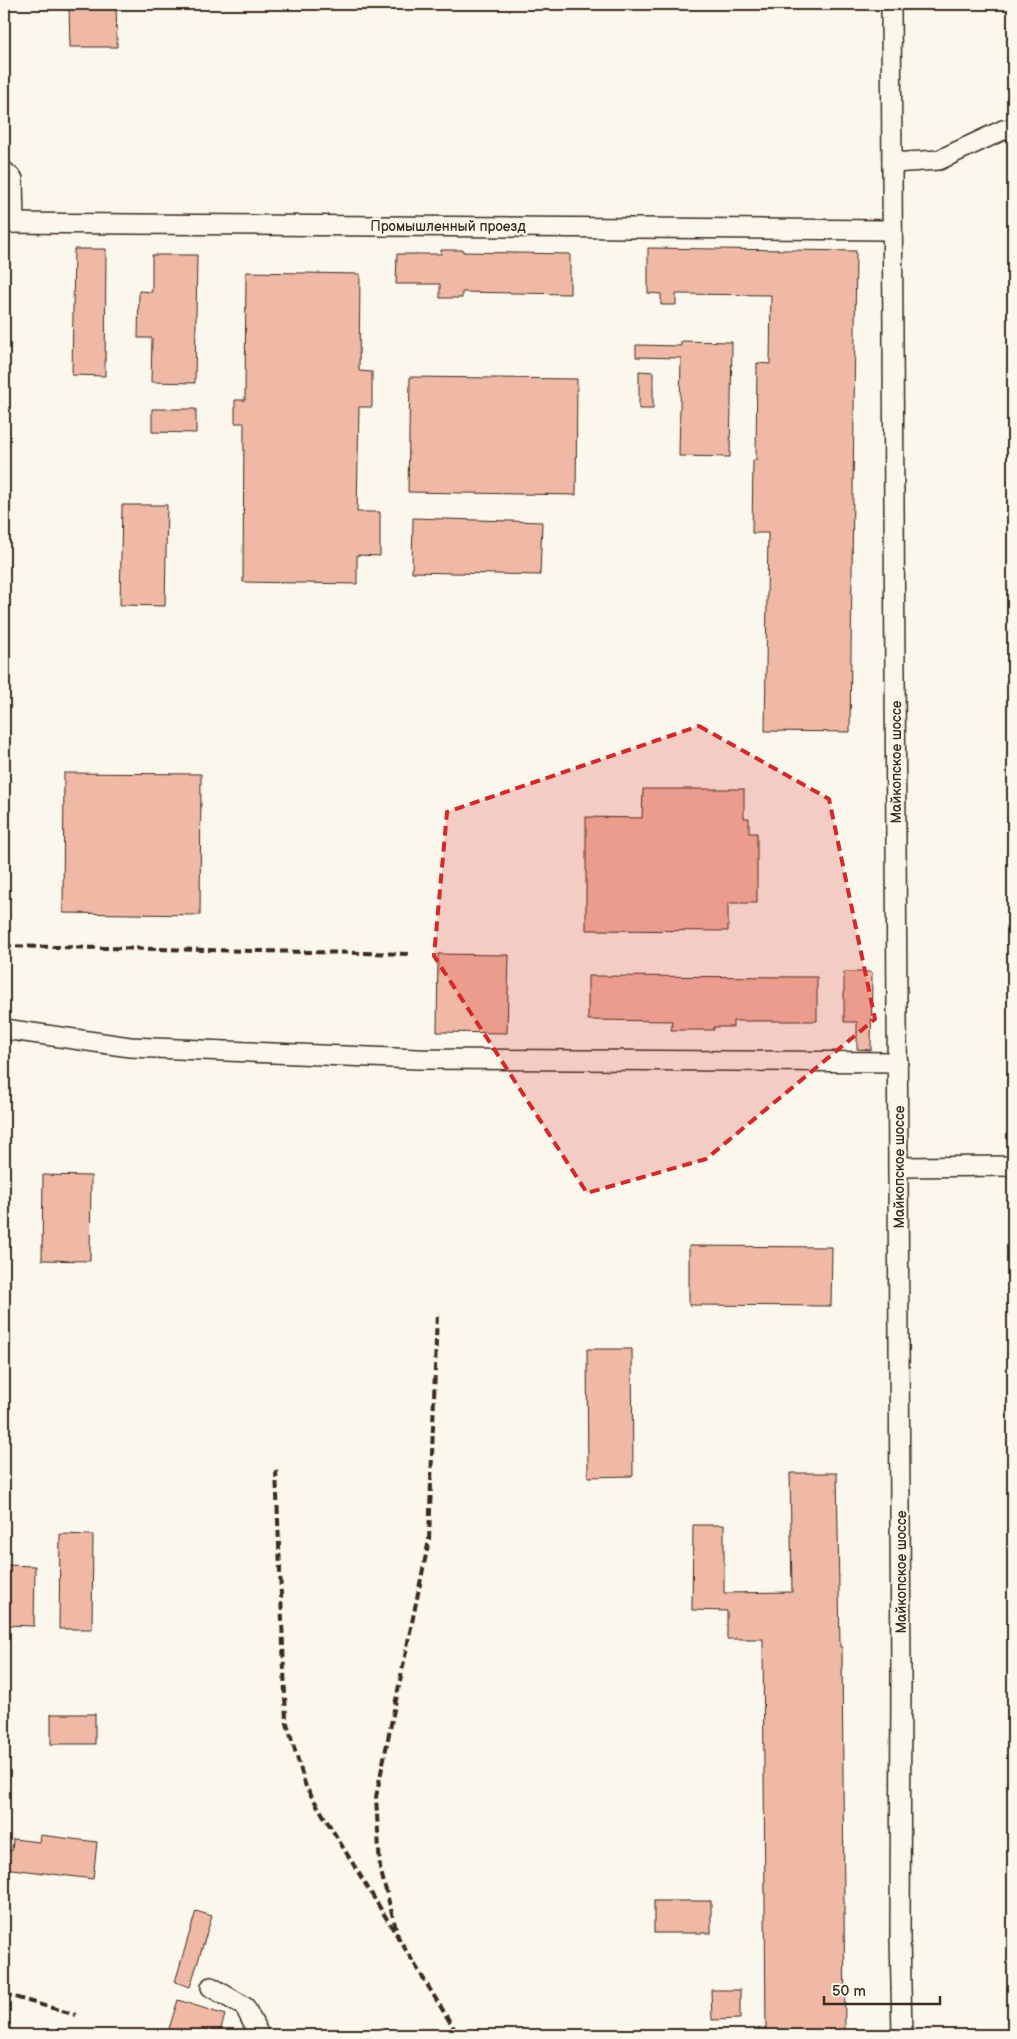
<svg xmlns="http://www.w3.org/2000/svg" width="1017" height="2039" font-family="'Balsamiq Sans',sans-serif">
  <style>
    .building { fill: #f0b9a5; stroke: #3b2a1e }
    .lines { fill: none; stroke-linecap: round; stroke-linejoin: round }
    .minor-casing { stroke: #3b2a1e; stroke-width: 22 }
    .minor { stroke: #fbf7ec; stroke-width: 19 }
    .rail { stroke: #3b2a1e; stroke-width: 4; stroke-dasharray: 8 4; stroke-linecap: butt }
    .marked { fill: #d62828; fill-opacity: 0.2; stroke: #d62828; stroke-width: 4; stroke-dasharray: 10 6; stroke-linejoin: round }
    .labels { text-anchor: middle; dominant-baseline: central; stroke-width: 4.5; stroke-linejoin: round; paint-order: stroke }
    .street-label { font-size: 14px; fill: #3b2a1e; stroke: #fbf7ec }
  </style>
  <rect width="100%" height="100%" fill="#fbf7ec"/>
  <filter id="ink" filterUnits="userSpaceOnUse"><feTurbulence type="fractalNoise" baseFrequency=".02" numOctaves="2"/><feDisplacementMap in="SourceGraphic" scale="10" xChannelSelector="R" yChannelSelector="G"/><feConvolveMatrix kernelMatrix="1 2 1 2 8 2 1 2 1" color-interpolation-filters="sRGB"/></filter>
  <g filter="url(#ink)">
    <g class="building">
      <polygon points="69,4 116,4 117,47 70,47"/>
      <polygon points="648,248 856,251 850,732 765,731 768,533 752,533 753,460 756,460 757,363 770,364 771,295 676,294 676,305 661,305 661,294 648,293"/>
      <polygon points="74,249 106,249 105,376 72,375"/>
      <polygon points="441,250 463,250 463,252 570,254 570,294 462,292 462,298 440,298 440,284 396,284 397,254 441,254"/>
      <polygon points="152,255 197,255 195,383 151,382 152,338 138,338 139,291 152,292"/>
      <polygon points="246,272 360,274 359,371 372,372 372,407 359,407 357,512 380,512 380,556 357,555 357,584 243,582 244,423 235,423 235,400 245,400"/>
      <polygon points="681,341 732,342 730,457 679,456 681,358 636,357 636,345 681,346"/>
      <polygon points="639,371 653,372 653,409 639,409"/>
      <polygon points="410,377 577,379 576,495 408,492"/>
      <polygon points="152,409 196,409 196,433 152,432"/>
      <polygon points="122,505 167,505 165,606 120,605"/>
      <polygon points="413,518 542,522 540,575 412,572"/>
      <polygon points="64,773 201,774 200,915 63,913"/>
      <polygon points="643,789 744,789 744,818 749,818 749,833 757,833 757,903 728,903 728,931 586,930 586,817 642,818"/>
      <polygon points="438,954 509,955 507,1033 437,1032"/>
      <polygon points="844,972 872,972 871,1050 857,1049 857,1022 844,1022"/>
      <polygon points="588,976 817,977 817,1021 733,1021 733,1027 714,1027 714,1030 671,1030 672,1021 588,1020"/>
      <polygon points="43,1175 91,1176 90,1261 42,1260"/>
      <polygon points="689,1246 832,1247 831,1306 689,1305"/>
      <polygon points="587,1349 632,1349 633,1476 588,1477"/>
      <polygon points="790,1473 837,1473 840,1647 842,1647 845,2035 766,2035 763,1639 727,1639 727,1611 692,1610 693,1525 724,1525 724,1593 792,1592"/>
      <polygon points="60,1534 93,1535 92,1629 59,1629"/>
      <polygon points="4,1565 35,1566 34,1626 4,1625"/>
      <rect x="51" y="1714" width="44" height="30"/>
      <polygon points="40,1835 97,1842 93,1879 4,1868 4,1849 12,1851 13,1839 39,1842"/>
      <rect x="654" y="1901" width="57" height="32"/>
      <polygon points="196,1911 212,1916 190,1987 175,1982"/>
      <polygon points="711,1990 740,1990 740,2019 712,2020"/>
      <polygon points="178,2000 225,2015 219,2035 167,2035"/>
    </g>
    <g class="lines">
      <g class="minor-casing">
        <g id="minor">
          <polyline points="891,4 901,1678 900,1936 902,2035"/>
          <polyline points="892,163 939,160 1003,130 1013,129"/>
          <polyline points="4,171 13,179 14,223"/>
          <polyline points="4,223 892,230"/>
          <polyline points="4,1029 130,1047 418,1059 898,1062"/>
          <polyline points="899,1167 1013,1166"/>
          <polyline points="211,1987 245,2007 259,2035"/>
        </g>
      </g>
      <use href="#minor" class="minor"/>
      <g class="rail">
        <polyline points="4,946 410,954"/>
        <polyline points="276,1470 286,1720 306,1787 458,2035"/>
        <polyline points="399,1940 380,1868 376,1797 429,1540 437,1312"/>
        <polyline points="4,1994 76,2015"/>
      </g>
    </g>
  </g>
  <path class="marked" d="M 699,726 L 829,799 L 875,1019 L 706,1159 L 587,1193 L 434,956 L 447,812 Z"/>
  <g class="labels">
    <g class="street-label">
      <text x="448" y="226">Промышленный проезд</text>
      <text transform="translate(896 762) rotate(-90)">Майкопское шоссе</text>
      <text transform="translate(899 1167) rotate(-90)">Майкопское шоссе</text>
      <text transform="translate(901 1572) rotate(-90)">Майкопское шоссе</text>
    </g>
  </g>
  <rect width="1017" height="2039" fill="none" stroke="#fbf7ec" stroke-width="20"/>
  <rect x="10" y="10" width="997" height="2019" fill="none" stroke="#3b2a1e" stroke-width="2" filter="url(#ink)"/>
  <path d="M824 1996v8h116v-8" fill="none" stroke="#3b2a1e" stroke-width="2.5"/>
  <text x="832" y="1996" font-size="15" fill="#3b2a1e" stroke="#fbf7ec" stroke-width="4" paint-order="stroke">50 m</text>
</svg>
